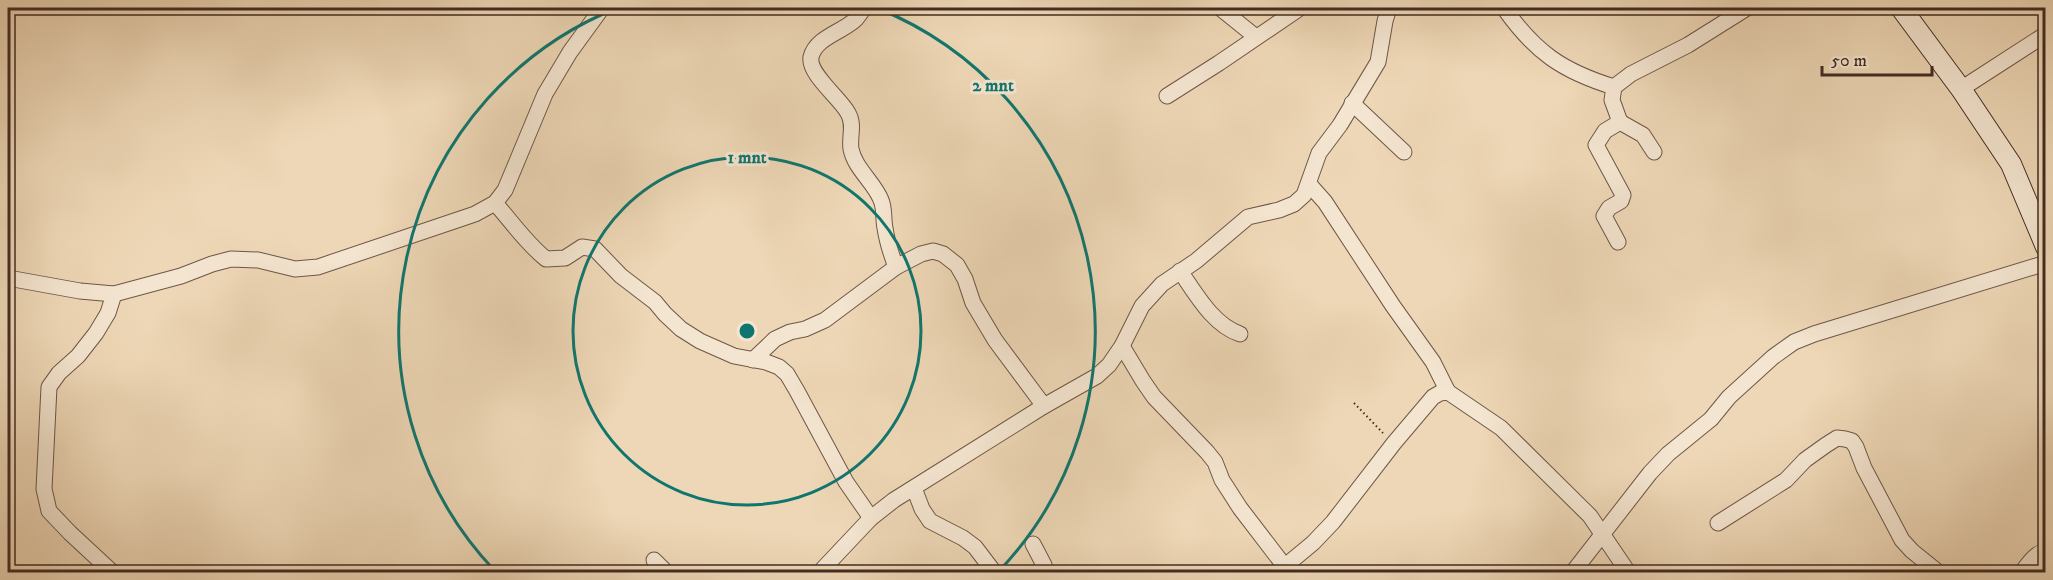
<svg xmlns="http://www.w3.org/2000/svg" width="2053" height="580" font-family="'IM FELL DW Pica',serif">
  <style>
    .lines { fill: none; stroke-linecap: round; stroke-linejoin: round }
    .street-casing { stroke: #6d5748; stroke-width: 17 }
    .secondary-casing { stroke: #422c24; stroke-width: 22 }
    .path { stroke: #422c24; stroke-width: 2; stroke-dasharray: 1.5 3; stroke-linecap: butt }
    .street { stroke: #f4e5d0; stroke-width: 15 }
    .secondary { stroke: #f4e5d0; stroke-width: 20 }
    .ring { fill: none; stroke: #0f766e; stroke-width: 3 }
    .centre { fill: #0f766e; stroke: #f4e5d0; stroke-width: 3 }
    .ring-label { font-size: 18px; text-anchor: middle; font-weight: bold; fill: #0f766e; stroke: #f4e5d0; stroke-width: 6; stroke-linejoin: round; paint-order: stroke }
  </style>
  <rect width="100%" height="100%" fill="#eed7b6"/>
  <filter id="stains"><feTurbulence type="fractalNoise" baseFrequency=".00333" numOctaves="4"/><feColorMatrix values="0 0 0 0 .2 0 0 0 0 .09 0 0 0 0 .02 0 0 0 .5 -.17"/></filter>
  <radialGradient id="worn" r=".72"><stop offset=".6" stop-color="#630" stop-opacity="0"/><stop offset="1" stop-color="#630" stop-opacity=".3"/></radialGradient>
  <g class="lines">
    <g class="street-casing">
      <g id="street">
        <path d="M 864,8 C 862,11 859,15 856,19 C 843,32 816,37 811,57 C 808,74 840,98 848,113 C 855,125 849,137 851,149 C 855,169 874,182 881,200 C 885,209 883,219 885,228 C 887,242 891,254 896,267"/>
        <polyline points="1220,8 1256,37"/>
        <path d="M 1504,8 C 1535,52 1562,71 1614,87"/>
        <polyline points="1961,89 2046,34"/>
        <polyline points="1167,96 1219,63 1300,8"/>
        <polyline points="1352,103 1404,152"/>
        <polyline points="1620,122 1643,135 1654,152"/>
        <polyline points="1309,184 1325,202 1393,306 1433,362 1448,392"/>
        <path d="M 495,203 C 512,222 526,243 546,259 L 565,258 L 582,247 L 595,249 L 621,276 L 655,302 L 665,314 L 681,329 L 700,341 L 734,356 L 766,362 L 779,367 L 787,374 L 797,391 L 846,482 L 871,518"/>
        <polyline points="1618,242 1604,216 1609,208 1621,201 1623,195 1596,145 1605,131 1620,122 1612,100 1614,87 1631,74 1688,45 1747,8"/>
        <path d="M 1180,271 C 1196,294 1213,325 1240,334"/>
        <polyline points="8,278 80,291 114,294 181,276 212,264 231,259 258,260 295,269 318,267 475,214 495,203 505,190 545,94 570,52 602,8"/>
        <polyline points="1122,346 1143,381 1154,397 1207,452 1215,462 1222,480 1240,508 1289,572"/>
        <polyline points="753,360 775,339 790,332 805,329 825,320 896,267 921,254 933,251 943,254 957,265 965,279 973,303 995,340 1044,406"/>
        <polyline points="914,488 922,509 930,521 963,538 975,547 994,572"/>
        <polyline points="1718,523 1786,480 1805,460 1826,445 1837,438 1845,439 1852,441 1856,447 1864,468 1902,540 1912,551 1938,572"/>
        <polyline points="1033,544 1044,565 1038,572"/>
        <polyline points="654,560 666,572"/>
        <polyline points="112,572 70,533 49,511 44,489 49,387 59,373 78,356 96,333 108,313 114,294"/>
        <polyline points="820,572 871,518 894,500 1044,406 1097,376 1109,365 1122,346 1142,306 1162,284 1196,261 1248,217 1279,210 1294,204 1304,195 1319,153 1340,125 1378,62 1385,21 1389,8"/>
        <polyline points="1278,572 1313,543 1333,522 1394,443 1433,397 1440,393 1448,392 1501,428 1590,516 1628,572"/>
        <polyline points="1573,572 1650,473 1668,454 1711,419 1729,397 1773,357 1794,342 1814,334 2046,263"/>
        <path d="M 2022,572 C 2028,564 2035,553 2046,551"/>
      </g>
    </g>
    <g class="secondary-casing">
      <polyline id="secondary" points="1901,8 1961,89 2011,164 2046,247"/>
    </g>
    <polyline class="path" points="1354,403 1383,433"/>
    <use href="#street" class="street"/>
    <use href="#secondary" class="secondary"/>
  </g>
  <g class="ring">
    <circle cx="747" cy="331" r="174"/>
    <path d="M495 571A348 348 0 0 1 617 8M877 8A348 348 0 0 1 999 571"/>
  </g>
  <circle cx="747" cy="331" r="9" class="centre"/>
  <g class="ring-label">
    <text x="993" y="91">2 mnt</text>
    <text x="747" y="163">1 mnt</text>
  </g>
  <rect width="2053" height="580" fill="none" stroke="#eed7b6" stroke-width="30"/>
  <rect x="9" y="9" width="2035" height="562" fill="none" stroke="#422c24" stroke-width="3"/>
  <rect x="15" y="15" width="2023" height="550" fill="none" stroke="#422c24" stroke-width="1.5"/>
  <path d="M1822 66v9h110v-9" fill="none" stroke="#422c24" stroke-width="3"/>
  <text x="1831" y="66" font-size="18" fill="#422c24" stroke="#f4e5d0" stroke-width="4.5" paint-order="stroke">50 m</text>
  <rect width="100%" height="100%" filter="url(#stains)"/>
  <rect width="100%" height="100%" fill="url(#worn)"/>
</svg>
